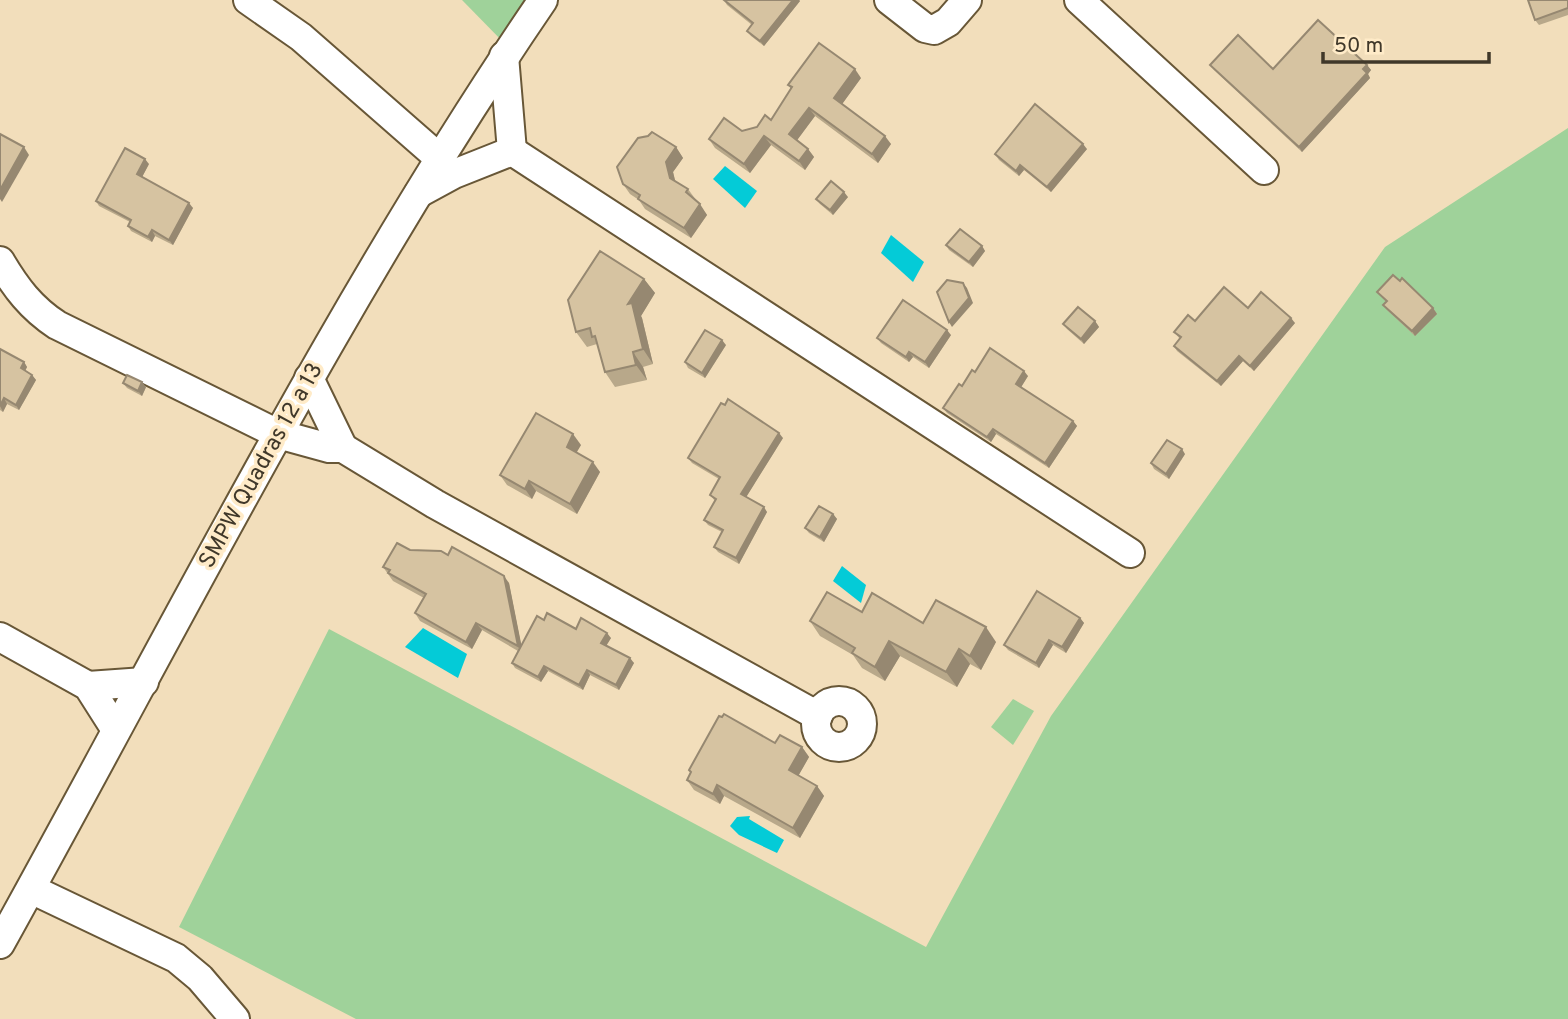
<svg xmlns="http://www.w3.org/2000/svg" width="1568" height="1019" font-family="Overpass,sans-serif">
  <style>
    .green { fill: #9fd29a }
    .water { fill: #04cbd7 }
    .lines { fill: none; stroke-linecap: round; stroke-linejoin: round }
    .minor-casing { stroke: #685737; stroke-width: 32 }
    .minor { stroke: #fff; stroke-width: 28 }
    .wall { fill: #b8a88a }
    .shaded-wall { fill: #968871 }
    .building { fill: #d6c3a1; stroke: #968871; stroke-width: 2 }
    .labels { text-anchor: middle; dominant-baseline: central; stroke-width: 7; stroke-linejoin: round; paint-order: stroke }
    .street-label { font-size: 23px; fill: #40382a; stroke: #ffebc8 }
  </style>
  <rect width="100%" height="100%" fill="#f2debb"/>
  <g class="green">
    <polygon points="462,0 548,0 509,48"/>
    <polygon points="1568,128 1568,1019 356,1019 179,927 329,629 926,947 1051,716 1385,247"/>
    <polygon points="1013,699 1034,711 1013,745 991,727"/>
  </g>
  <g class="water">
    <polygon points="725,166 757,191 745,208 713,179"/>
    <polygon points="891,235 924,262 913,282 881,253"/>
    <polygon points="842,566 866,585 861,603 833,581"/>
    <polygon points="423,628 467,654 458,678 405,647"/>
    <polygon points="750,816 749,819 784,840 777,853 739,835 730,826 737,817"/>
  </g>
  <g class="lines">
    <g class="minor-casing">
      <g id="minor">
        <polyline points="248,0 301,37 438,157"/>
        <polyline points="889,0 925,28 934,30 948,22 967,0"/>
        <polyline points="1079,0 1264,170"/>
        <polyline points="504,56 512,151"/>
        <polyline points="512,151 1130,553"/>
        <polyline points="419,193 454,174 512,151"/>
        <path d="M 0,261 C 16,288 31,308 57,325 L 278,434 L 329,448 L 343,448 L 435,504 L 818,716"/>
        <polyline points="309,378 343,448"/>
        <polyline points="0,637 88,686 116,730"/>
        <polyline points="88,686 144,682"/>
        <circle cx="839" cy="724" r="23"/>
        <polyline points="31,889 176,958 200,978 235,1019"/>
        <path d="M 0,944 C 176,627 338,300 543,0"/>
      </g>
    </g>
    <use href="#minor" class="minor"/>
  </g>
  <g class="wall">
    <polygon points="724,0 799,0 800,1 764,46 751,36 747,31 752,25 727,5"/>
    <polygon points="1568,0 1568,15 1539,25 1535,20"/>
    <polygon points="1210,65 1273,69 1367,65 1371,70 1368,74 1370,78 1302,152 1214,70"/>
    <polygon points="861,78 842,104 891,144 878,163 815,116 797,140 808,149 814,157 805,170 771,145 750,173 715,148 709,139 757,127 771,120 791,89 788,85"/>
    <polygon points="676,147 683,158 673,172 675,181 688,189 707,215 691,238 645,209 639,200 630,194 623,184"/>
    <polygon points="1087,149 1051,192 1024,170 1019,176 999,160 995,154"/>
    <polygon points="149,164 142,177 193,208 173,245 155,236 152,242 131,231 128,226 130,222 99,206 96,201"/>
    <polygon points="848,197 833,215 820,204 816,199"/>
    <polygon points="946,245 982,246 985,251 973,267 949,250"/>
    <polygon points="644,279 655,293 641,316 642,318 653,364 643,367 647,380 615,387 605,372 597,344 587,347 576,332"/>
    <polygon points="1400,281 1433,308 1437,314 1415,336 1387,310 1383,305 1386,302 1377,292"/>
    <polygon points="1248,308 1295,323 1254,371 1243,361 1221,386 1177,351 1174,346 1180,339 1174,332 1195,321"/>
    <polygon points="1095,321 1099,327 1084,344 1067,329 1063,324"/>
    <polygon points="951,335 929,368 913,357 909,362 881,343 877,338"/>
    <polygon points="726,345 705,378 688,368 685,362"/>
    <polygon points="0,349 24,362 27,367 25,371 32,375 36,380 19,410 7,404 3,412 0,410"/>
    <polygon points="975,372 1028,376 1021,387 1073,421 1077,426 1049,468 996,434 991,442 947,413 943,408"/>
    <polygon points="123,383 146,387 142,396 127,388"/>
    <polygon points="783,438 746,497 767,512 739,564 718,552 714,547 722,532 708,525 704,520 715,501 710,495 719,479 692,463 688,458"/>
    <polygon points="581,445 576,452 600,472 577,514 536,491 532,499 507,485 500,475"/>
    <polygon points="1185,454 1169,479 1154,469 1151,463"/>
    <polygon points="833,514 837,519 824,542 809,533 805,528"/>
    <polygon points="410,550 448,555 509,583 521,645 544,620 611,638 606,645 634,663 619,690 590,675 583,690 548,671 541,682 515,668 512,663 518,651 482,630 472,649 420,621 415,613 424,598 393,581 383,567"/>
    <polygon points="862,612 923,623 996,642 981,670 970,664 957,687 900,656 885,681 862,668 853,655 820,636 810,621"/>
    <polygon points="1080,618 1084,623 1066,653 1053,645 1039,668 1008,650 1004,645"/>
    <polygon points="775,743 802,747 809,757 798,776 817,786 824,796 800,838 724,796 720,804 694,790 687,780 691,773 689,770"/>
  </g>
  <g class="shaded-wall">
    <polygon points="793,0 799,0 800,1 764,46 760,41"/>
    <polygon points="1367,65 1371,70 1368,74 1370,78 1302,152 1299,147"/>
    <polygon points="855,69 861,78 840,107 834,98"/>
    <polygon points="809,108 815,116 795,143 789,134"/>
    <polygon points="764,136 771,145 750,173 744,164"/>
    <polygon points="885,136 891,144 878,163 872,154"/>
    <polygon points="1083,144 1087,149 1051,192 1047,187"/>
    <polygon points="24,147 29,155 2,202 0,199 0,190"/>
    <polygon points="676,147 683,158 673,172 677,188 670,178 666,162"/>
    <polygon points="808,149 814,157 805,170 799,161"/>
    <polygon points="145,159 149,164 141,179 137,174"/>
    <polygon points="1020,165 1024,170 1019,176 1016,171"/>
    <polygon points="844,192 848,197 833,215 830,210"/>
    <polygon points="189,203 193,208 173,245 169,240"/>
    <polygon points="700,204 707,215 691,238 684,228"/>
    <polygon points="152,230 155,236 152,242 148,237"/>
    <polygon points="982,246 985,251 973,267 969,262"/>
    <polygon points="644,279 655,293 641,316 642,318 653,364 643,349 628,304"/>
    <polygon points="963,283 967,288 973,303 952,327 949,322"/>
    <polygon points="1433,308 1437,314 1415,336 1412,331"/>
    <polygon points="1291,318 1295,323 1254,371 1250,366"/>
    <polygon points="1095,321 1099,327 1084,344 1081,339"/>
    <polygon points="947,330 951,335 929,368 925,362"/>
    <polygon points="722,340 726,345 705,378 702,373"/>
    <polygon points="633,352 643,367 647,380 636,365"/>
    <polygon points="909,352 913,357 909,362 906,357"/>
    <polygon points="1239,356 1243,361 1221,386 1217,381"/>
    <polygon points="24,362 27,367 24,373 21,368"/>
    <polygon points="1024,371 1028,376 1020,389 1016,384"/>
    <polygon points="32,375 36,380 19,410 16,405"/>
    <polygon points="142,382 146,387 142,396 138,391"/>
    <polygon points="4,398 7,404 3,412 0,406"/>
    <polygon points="1073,421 1077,426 1049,468 1045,463"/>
    <polygon points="993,429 996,434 991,442 987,437"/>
    <polygon points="779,433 783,438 745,499 741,494"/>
    <polygon points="573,434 581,445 574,457 567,447"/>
    <polygon points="1182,449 1185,454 1169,479 1166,474"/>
    <polygon points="593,462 600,472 577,514 570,504"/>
    <polygon points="529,481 536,491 532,499 525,489"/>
    <polygon points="764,507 767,512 739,564 736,558"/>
    <polygon points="833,514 837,519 824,542 820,537"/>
    <polygon points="504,576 509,583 523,653 518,646"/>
    <polygon points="1080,618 1084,623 1066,653 1062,647"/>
    <polygon points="476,623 482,630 472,649 466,642"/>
    <polygon points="986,627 996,642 981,670 970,656"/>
    <polygon points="607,633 611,638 605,648 601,643"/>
    <polygon points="1049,640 1053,645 1039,668 1036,663"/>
    <polygon points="889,641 900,656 885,681 875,667"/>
    <polygon points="959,649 970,664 957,687 946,672"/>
    <polygon points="630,658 634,663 619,690 616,685"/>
    <polygon points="544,666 548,671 541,682 538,677"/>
    <polygon points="587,670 590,675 583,690 579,685"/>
    <polygon points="802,747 809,757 796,780 789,770"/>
    <polygon points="717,785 724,796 720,804 713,794"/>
    <polygon points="817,786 824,796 800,838 793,828"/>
  </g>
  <g class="building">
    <polygon points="724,0 793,0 760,41 747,31 753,23"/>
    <polygon points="1528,0 1568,0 1568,8 1535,20"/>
    <polygon points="1318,20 1367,65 1363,69 1367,73 1299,147 1210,65 1238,35 1273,69"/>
    <polygon points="819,43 855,69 834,98 885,136 872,154 809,108 789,134 808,149 799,161 764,136 744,164 709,139 724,118 742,131 757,127 765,115 771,120 792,87 788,85"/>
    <polygon points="1035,104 1083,144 1047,187 1020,165 1016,171 995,154"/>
    <polygon points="652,132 676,147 666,162 670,178 688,189 686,192 700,204 684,228 638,199 640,195 623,184 617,167 638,138 648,136"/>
    <polygon points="0,134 24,147 0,190"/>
    <polygon points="125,148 145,159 137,174 189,203 169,240 152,230 148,237 128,226 131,220 96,201"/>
    <polygon points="831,181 844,192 830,210 816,199"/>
    <polygon points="960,229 982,246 969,262 946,245"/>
    <polygon points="600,251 644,279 628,304 632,303 643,349 633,352 636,365 605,372 595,336 592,337 590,328 576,332 568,300"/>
    <polygon points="1393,275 1400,281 1402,278 1433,308 1412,331 1383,305 1387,301 1377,292"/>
    <polygon points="947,280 963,283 969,298 949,322 937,292"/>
    <polygon points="1224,287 1248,308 1261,292 1291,318 1250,366 1239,356 1217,381 1174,346 1181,337 1174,332 1188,315 1195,321"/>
    <polygon points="903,300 947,330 925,362 909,352 906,357 877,338"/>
    <polygon points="1078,307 1095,321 1081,339 1063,324"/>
    <polygon points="705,330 722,340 702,373 685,362"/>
    <polygon points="990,348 1024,371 1016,384 1073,421 1045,463 993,429 987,437 943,408 959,384 962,386 972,370 975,372"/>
    <polygon points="0,349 24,362 21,368 32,375 16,405 4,398 0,406"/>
    <polygon points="127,375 142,382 138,391 123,383"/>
    <polygon points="728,399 779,433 741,494 764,507 736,558 714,547 723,530 704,520 716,499 710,495 720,477 688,458 721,403 725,405"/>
    <polygon points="536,413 573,434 567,447 593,462 570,504 529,481 525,489 500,475"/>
    <polygon points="1167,440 1182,449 1166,474 1151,463"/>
    <polygon points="819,506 833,514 820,537 805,528"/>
    <polygon points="397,543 410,550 441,551 448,555 452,547 504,576 518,646 476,623 466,642 415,613 426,594 388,573 390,570 383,567"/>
    <polygon points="1037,591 1080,618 1062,647 1049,640 1036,663 1004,645"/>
    <polygon points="827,592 862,612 872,593 923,623 936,600 986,627 970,656 959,649 946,672 889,641 875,667 852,653 855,648 810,621"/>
    <polygon points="547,613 576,629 581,618 607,633 601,643 630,658 616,685 587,670 579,685 544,666 538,677 512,663 537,616 544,620"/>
    <polygon points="724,714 775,743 780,735 802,747 789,770 817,786 793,828 717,785 713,794 687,780 691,772 689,770 719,716 722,717"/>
  </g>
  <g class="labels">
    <g class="street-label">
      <text transform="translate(262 466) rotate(-61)">SMPW Quadras 12 a 13</text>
    </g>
  </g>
  <path d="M1323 52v10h166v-10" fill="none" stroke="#40382a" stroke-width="3.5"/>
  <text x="1334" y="52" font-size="21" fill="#40382a" stroke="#ffebc8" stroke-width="5" paint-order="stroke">50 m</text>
</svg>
